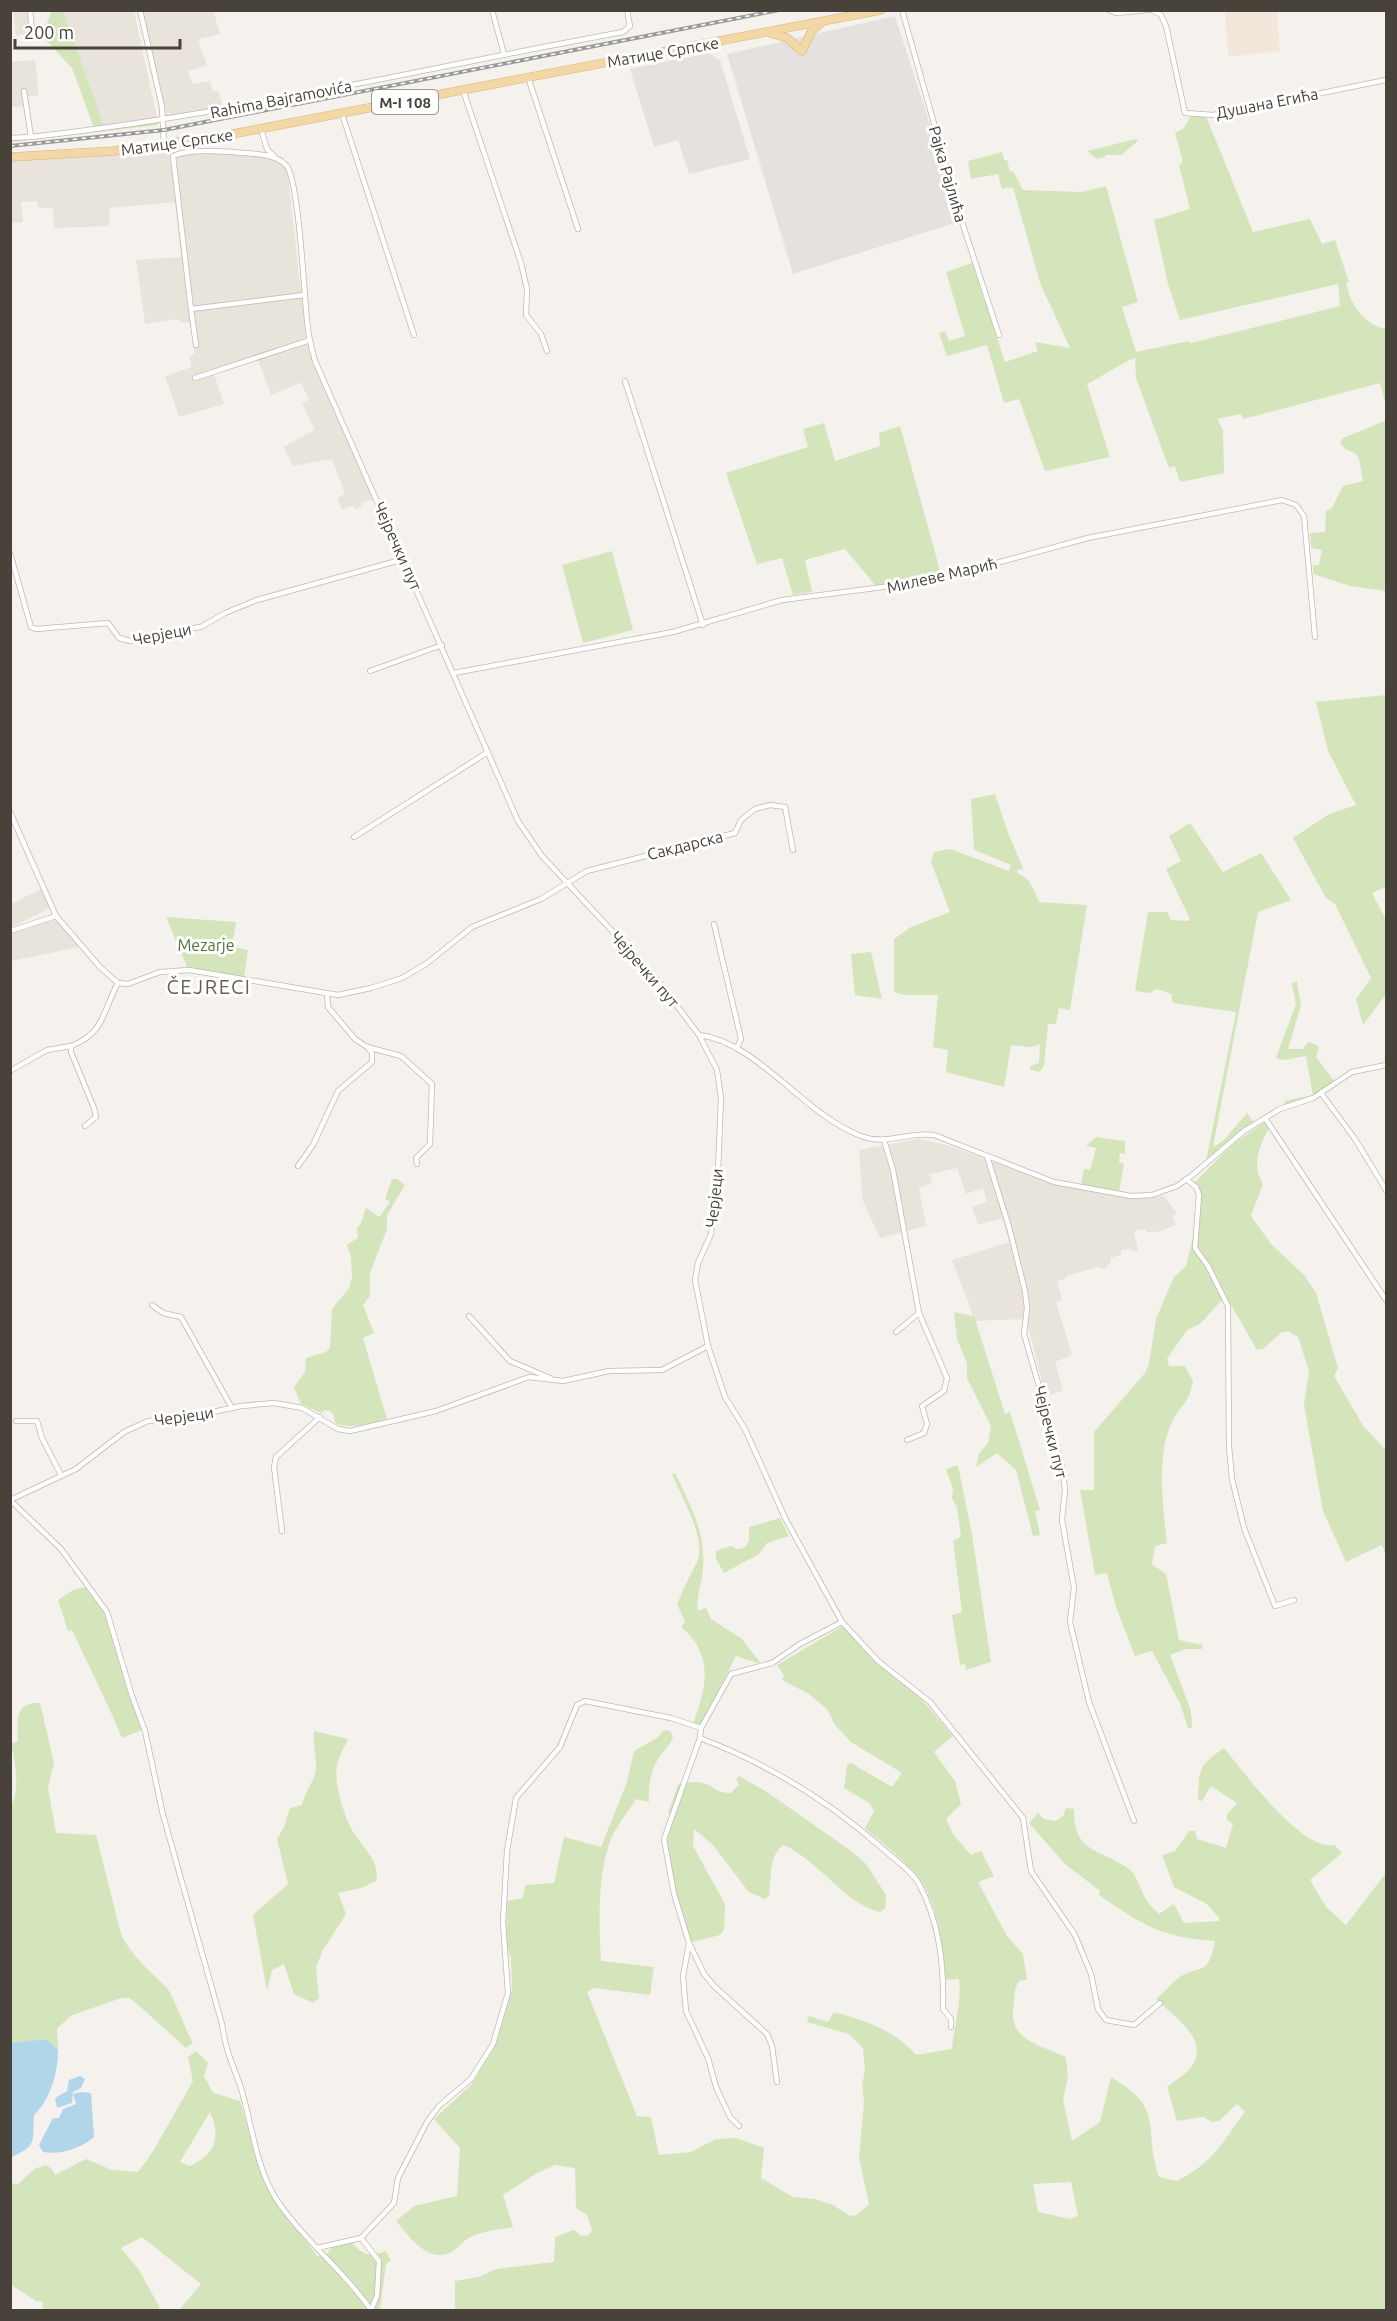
<svg xmlns="http://www.w3.org/2000/svg" width="1397" height="2321" font-family="Ubuntu,sans-serif">
  <style>
    .residential { fill: #e8e3db }
    .commercial { fill: #f3e7db }
    .industrial { fill: #e5e1de }
    .green { fill: #d4e4bb; fill-rule: evenodd }
    .water { fill: #b1d6e9 }
    .lines { fill: none; stroke-linecap: round; stroke-linejoin: round }
    .street-casing { stroke: #bfb9b0; stroke-width: 6 }
    .primary-casing { stroke: #d7b478; stroke-width: 9 }
    .street { stroke: #fff; stroke-width: 4.5 }
    .primary { stroke: #f3d8a7; stroke-width: 8 }
    .rail-casing { stroke: #9a9a9a; stroke-width: 4 }
    .rail { stroke: #fff; stroke-width: 1.5; stroke-dasharray: 4.5; stroke-linecap: butt }
    .labels { text-anchor: middle; dominant-baseline: central; stroke-width: 6; stroke-linejoin: round; paint-order: stroke }
    .shield { fill: #fff; stroke: #7f7b76; stroke-width: 1.5 }
    .shield-label { font-size: 15px; font-weight: bold; fill: #48423b }
    .street-label { font-size: 16px; fill: #48423b; stroke: #fff }
    .park-label { font-size: 16px; fill: #517434; stroke: #fff }
    .quarter-label { font-size: 20px; letter-spacing: 1.5px; fill: #6a5f53; stroke: #fff }
  </style>
  <rect width="100%" height="100%" fill="#f5f2ed"/>
  <g class="residential">
    <polygon points="13,11 28,11 30,32 16,36"/>
    <polygon points="63,11 134,11 157,118 104,125"/>
    <polygon points="142,11 220,11 214,13 220,34 198,39 207,66 188,71 192,84 210,81 213,91 218,91 223,107 167,119"/>
    <polygon points="35,60 39,95 25,97 21,87 23,106 11,107 10,62"/>
    <polygon points="153,149 233,152 279,159 287,168 306,337 319,376 374,499 361,503 362,506 355,509 353,505 342,510 337,498 345,494 332,459 293,466 283,447 315,430 302,404 309,399 301,383 271,395 257,357 213,371 224,404 179,417 165,376 192,367 189,357 195,353 190,322 181,323 180,319 145,324 136,260 181,257 175,202 110,208 109,226 54,228 53,208 39,208 36,201 21,202 23,222 11,223 10,159"/>
    <polygon points="41,889 50,905 47,910 11,927 11,904"/>
    <polygon points="54,920 66,929 79,947 12,961 11,937 14,933"/>
    <polygon points="918,1139 947,1145 1055,1184 1132,1199 1164,1196 1177,1214 1172,1216 1176,1225 1158,1232 1147,1232 1145,1229 1134,1231 1138,1250 1133,1252 1131,1248 1121,1251 1121,1255 1110,1258 1111,1262 1104,1269 1098,1267 1066,1276 1066,1278 1057,1281 1062,1300 1056,1302 1072,1355 1055,1362 1063,1391 1046,1396 1026,1319 975,1321 952,1260 1009,1242 1002,1218 978,1225 972,1207 987,1202 983,1188 966,1194 957,1168 930,1174 932,1184 919,1188 926,1226 880,1238 862,1199 859,1150"/>
  </g>
  <polygon class="commercial" points="1225,11 1277,11 1280,51 1228,57"/>
  <g class="industrial">
    <polygon points="895,16 961,221 793,274 727,54"/>
    <polygon points="709,53 720,60 750,159 689,174 678,140 654,147 630,69"/>
  </g>
  <g class="green">
    <polygon points="51,11 63,11 104,125 94,128 72,68 43,37"/>
    <path d="M 1206,116 L 1253,232 L 1310,219 L 1322,244 L 1335,240 L 1349,282 L 1346,283 C 1351,305 1363,324 1386,329 L 1386,591 L 1350,586 L 1313,574 L 1313,565 L 1319,565 L 1322,550 L 1311,548 L 1310,533 L 1325,532 L 1326,511 L 1332,508 L 1343,486 L 1363,481 L 1359,459 L 1355,453 L 1345,449 L 1340,443 L 1343,438 L 1385,421 L 1385,402 L 1380,383 L 1243,419 L 1241,414 L 1217,419 L 1223,430 L 1224,473 L 1180,482 L 1175,466 L 1169,468 L 1136,378 L 1135,358 C 1117,365 1104,376 1087,384 L 1110,457 L 1045,471 L 1019,399 L 1004,403 L 987,345 L 947,356 L 939,333 L 945,331 L 949,341 L 965,336 L 946,272 L 972,263 L 1005,362 L 1038,351 L 1035,342 L 1070,348 L 1040,283 L 1013,187 L 1002,189 L 998,174 L 971,179 L 968,161 L 1002,152 L 1004,160 L 1007,160 L 1010,172 L 1013,171 L 1023,190 L 1082,192 L 1106,186 L 1138,302 L 1122,307 L 1136,352 L 1188,341 L 1191,343 L 1340,306 L 1338,284 L 1180,320 L 1168,284 L 1154,220 L 1190,209 L 1179,165 L 1183,162 L 1175,133 L 1184,128 L 1190,117 Z"/>
    <polygon points="157,121 158,125 11,142 11,138"/>
    <polygon points="1136,139 1138,141 1121,155 1105,155 1105,157 1097,159 1087,151"/>
    <polygon points="824,423 835,461 880,446 879,433 900,426 941,574 876,586 845,549 805,560 812,592 793,595 782,558 757,564 726,473 808,447 803,429"/>
    <polygon points="612,551 633,630 583,643 562,565"/>
    <polygon points="1386,695 1386,887 1372,893 1386,920 1386,994 1363,1025 1356,999 1371,978 1335,904 1326,898 1293,838 1329,814 1356,805 1328,751 1316,702"/>
    <path d="M 995,794 L 1008,833 L 1023,868 L 1022,870 L 1018,869 L 1017,873 C 1031,879 1033,887 1039,902 L 1087,905 L 1070,1010 L 1059,1008 L 1056,1024 L 1048,1024 L 1044,1066 L 1039,1072 L 1030,1069 L 1030,1066 L 1039,1063 L 1040,1044 L 1031,1047 L 1011,1045 L 1004,1087 L 946,1072 L 948,1050 L 933,1047 L 938,995 L 904,995 L 894,992 L 894,939 L 911,927 L 950,912 L 931,862 L 934,852 L 950,849 L 1009,871 L 1011,865 L 974,850 L 971,799 Z"/>
    <polygon points="1190,823 1223,872 1261,853 1291,900 1258,912 1213,1147 1224,1140 1247,1113 1255,1124 1205,1166 1236,1012 1173,1003 1171,994 1157,989 1150,993 1135,991 1148,912 1167,912 1171,920 1188,921 1190,919 1166,869 1181,861 1169,836"/>
    <polygon points="166,917 236,922 232,946 248,950 244,978 188,969"/>
    <polygon points="871,952 882,999 855,995 851,954"/>
    <polygon points="1297,981 1301,1005 1288,1049 1303,1049 1308,1042 1319,1046 1316,1057 1336,1083 1320,1095 1285,1106 1284,1101 1313,1095 1306,1056 1282,1060 1276,1058 1296,1004 1292,983"/>
    <path d="M 1265,1122 L 1269,1129 C 1258,1146 1252,1167 1263,1184 L 1251,1216 L 1271,1244 L 1304,1275 L 1316,1293 L 1338,1368 L 1334,1376 L 1364,1427 L 1386,1450 L 1386,1555 L 1382,1545 L 1346,1562 L 1323,1511 L 1304,1405 L 1309,1371 L 1298,1337 L 1290,1332 L 1282,1332 L 1263,1349 L 1257,1350 L 1227,1298 L 1219,1303 L 1200,1324 L 1187,1330 L 1167,1359 L 1169,1366 L 1185,1366 L 1193,1381 C 1189,1405 1181,1403 1172,1422 C 1156,1455 1163,1508 1167,1543 L 1155,1546 L 1152,1564 L 1166,1574 L 1179,1640 L 1203,1645 L 1202,1649 L 1186,1649 L 1170,1655 L 1191,1711 L 1192,1728 L 1188,1728 L 1180,1703 L 1152,1651 L 1135,1656 L 1116,1607 L 1107,1573 L 1095,1575 L 1080,1490 L 1094,1490 L 1094,1432 L 1145,1373 L 1149,1364 L 1156,1319 L 1174,1277 L 1186,1266 L 1193,1237 L 1197,1203 L 1196,1192 L 1192,1185 L 1233,1144 Z"/>
    <polygon points="1096,1137 1125,1141 1125,1154 1120,1153 1119,1162 1124,1164 1119,1192 1081,1185 1084,1169 1090,1170 1096,1148 1086,1146"/>
    <path d="M 392,1179 L 397,1179 L 405,1185 L 387,1215 L 387,1229 L 370,1273 L 370,1296 L 363,1305 L 374,1333 L 363,1338 L 387,1419 C 369,1423 354,1429 336,1424 L 332,1412 L 326,1410 L 321,1413 L 301,1404 L 294,1387 L 305,1372 L 306,1358 L 326,1352 L 330,1348 L 332,1309 L 349,1288 L 352,1278 L 351,1257 L 347,1245 L 358,1238 L 357,1228 L 361,1223 L 366,1208 L 379,1217 L 390,1202 L 385,1199 Z"/>
    <polygon points="954,1312 974,1316 1005,1414 1010,1412 1040,1510 1035,1511 1040,1535 1033,1536 1016,1470 997,1453 976,1467 979,1454 988,1443 991,1426 967,1378 967,1363 957,1339"/>
    <polygon points="954,1466 958,1466 972,1534 991,1662 966,1670 965,1664 960,1665 952,1615 962,1612 953,1541 961,1537 957,1507 952,1498 953,1488 946,1470"/>
    <path d="M 675,1473 C 690,1505 706,1532 703,1569 C 702,1583 696,1597 698,1611 L 706,1608 L 711,1619 L 742,1639 L 759,1661 L 758,1663 L 736,1656 L 701,1726 L 693,1723 C 707,1688 714,1654 681,1627 L 685,1622 L 677,1604 C 683,1590 690,1575 697,1562 C 708,1541 680,1494 672,1474 Z"/>
    <polygon points="780,1518 789,1536 767,1543 759,1554 724,1573 716,1559 716,1551 731,1546 737,1549 744,1548 749,1541 749,1527"/>
    <path d="M 85,1587 L 105,1614 L 142,1730 L 122,1738 C 107,1701 89,1667 72,1630 L 68,1631 L 58,1600 L 73,1590 Z"/>
    <path d="M 843,1626 L 872,1658 L 918,1695 L 953,1736 L 934,1752 L 955,1781 L 961,1804 L 946,1819 L 953,1834 L 971,1855 L 981,1851 L 994,1876 L 978,1882 L 1007,1936 L 1023,1954 L 1027,1980 L 1019,1981 C 1014,1989 1015,1994 1014,2003 C 1006,2040 1038,2044 1066,2057 L 1068,2077 L 1063,2099 L 1072,2141 L 1100,2122 L 1111,2077 C 1167,2111 1142,2125 1159,2177 L 1177,2181 C 1215,2161 1220,2145 1245,2112 L 1237,2104 L 1219,2121 L 1212,2122 L 1203,2117 L 1177,2121 L 1167,2087 C 1174,2081 1187,2074 1192,2066 C 1210,2039 1173,2016 1156,1999 C 1163,1993 1170,1985 1177,1979 C 1199,1963 1208,1979 1215,1941 C 1162,1938 1141,1924 1099,1895 L 1100,1891 L 1065,1864 L 1029,1823 L 1038,1813 L 1044,1819 L 1055,1821 L 1063,1816 L 1066,1808 L 1074,1809 C 1073,1853 1099,1848 1128,1868 C 1137,1874 1141,1892 1147,1901 C 1150,1906 1155,1910 1159,1914 L 1174,1904 L 1184,1923 L 1219,1921 L 1219,1918 L 1207,1904 L 1174,1887 L 1162,1855 L 1175,1851 L 1189,1831 L 1195,1831 L 1197,1839 L 1226,1848 L 1233,1824 L 1227,1820 L 1227,1814 L 1237,1803 L 1211,1786 L 1202,1801 L 1198,1800 C 1199,1769 1198,1766 1224,1748 C 1243,1771 1302,1852 1334,1845 L 1342,1853 L 1310,1880 L 1326,1907 L 1346,1925 L 1386,1873 L 1386,2310 L 455,2310 L 455,2281 L 479,2277 L 496,2269 L 554,2262 L 555,2237 L 574,2230 L 581,2236 L 589,2235 L 592,2230 L 587,2215 L 576,2208 L 575,2168 L 555,2165 L 537,2173 L 503,2195 L 513,2227 C 497,2230 481,2231 467,2239 C 462,2242 458,2248 453,2251 C 429,2266 409,2236 396,2221 L 414,2206 L 457,2196 L 460,2148 L 434,2119 L 472,2084 L 496,2044 L 512,1990 L 511,1958 L 506,1944 L 507,1901 L 523,1898 L 525,1885 L 554,1883 L 564,1837 L 601,1847 L 627,1782 L 634,1751 L 657,1738 L 664,1730 L 670,1731 L 673,1736 C 671,1746 665,1748 660,1756 C 650,1770 648,1788 649,1802 L 636,1799 C 628,1812 617,1825 611,1839 C 597,1874 599,1924 601,1961 L 654,1967 L 650,1995 L 594,1988 L 587,1992 L 637,2116 L 651,2117 L 659,2155 L 691,2152 L 716,2139 L 736,2138 L 764,2148 L 761,2178 L 793,2197 L 815,2199 L 833,2205 L 850,2216 L 857,2215 L 869,2204 L 859,2158 L 864,2102 L 862,2085 L 865,2071 L 863,2048 L 849,2034 L 807,2022 L 809,2016 L 828,2022 L 834,2012 C 863,2020 895,2030 916,2055 L 952,2049 C 954,2025 962,2002 959,1979 L 946,1980 C 942,1944 939,1899 913,1871 C 899,1855 880,1842 865,1828 L 874,1811 L 869,1803 L 844,1788 L 847,1765 L 851,1763 L 892,1787 L 902,1773 L 851,1742 L 835,1725 L 827,1709 L 809,1694 L 782,1680 L 784,1675 L 777,1665 ZM 1071,2182 L 1078,2216 L 1070,2219 L 1038,2212 L 1033,2184 Z"/>
    <path d="M 40,1703 L 54,1763 L 48,1787 L 56,1833 L 96,1835 L 121,1934 C 131,1956 150,1971 166,1987 C 173,1994 186,2031 193,2043 L 186,2048 L 136,2003 L 129,1998 L 121,1998 L 70,2016 L 57,2029 L 58,2050 L 46,2039 L 11,2043 L 10,1807 C 21,1793 15,1760 11,1744 L 18,1741 C 17,1722 14,1702 40,1703 Z"/>
    <path d="M 314,1731 L 348,1739 C 345,1747 338,1757 337,1765 C 334,1782 342,1808 349,1824 C 356,1842 382,1860 376,1881 L 361,1888 L 338,1893 L 346,1914 L 323,1950 L 316,1967 L 319,1998 L 313,2003 L 294,1994 L 284,1964 L 272,1970 L 267,1991 L 253,1915 L 288,1884 L 277,1839 L 284,1827 L 290,1808 L 302,1805 C 304,1792 315,1781 316,1769 C 317,1756 312,1744 314,1731 Z"/>
    <path d="M 739,1776 L 767,1792 L 854,1853 L 866,1864 L 886,1895 L 885,1909 L 880,1912 C 845,1904 819,1861 784,1845 C 768,1854 772,1879 769,1896 L 764,1899 L 748,1891 L 713,1845 L 694,1829 L 693,1846 L 725,1904 L 724,1930 L 720,1935 L 692,1942 L 676,1894 L 667,1841 L 673,1815 L 668,1813 L 678,1785 C 713,1775 709,1794 731,1793 L 739,1784 L 736,1780 Z"/>
    <path d="M 196,2051 L 208,2063 L 204,2076 L 213,2093 L 240,2101 L 267,2188 L 317,2256 L 325,2257 L 332,2247 L 350,2240 C 362,2255 368,2258 386,2251 L 391,2261 L 386,2264 L 380,2310 L 179,2310 L 201,2284 L 142,2237 L 121,2248 L 139,2270 L 160,2308 L 155,2310 L 11,2310 L 42,2309 L 43,2302 L 36,2301 L 11,2285 L 11,2182 L 17,2185 L 34,2169 L 46,2165 L 51,2168 L 55,2175 L 86,2159 L 112,2170 L 138,2172 L 152,2153 L 193,2081 L 188,2057 ZM 210,2112 C 221,2137 216,2154 190,2166 L 180,2162 Z"/>
  </g>
  <g class="water">
    <path d="M 46,2039 L 58,2050 C 58,2073 50,2100 34,2115 C 32,2139 39,2146 11,2157 L 11,2043 Z"/>
    <polygon points="80,2076 85,2079 81,2088 73,2092 72,2103 57,2108 55,2098 67,2091 69,2080"/>
    <path d="M 81,2092 L 91,2093 L 94,2137 C 80,2149 60,2155 43,2152 L 39,2145 L 53,2118 L 59,2118 L 63,2109 L 76,2104 L 73,2094 Z"/>
  </g>
  <g class="lines">
    <g class="street-casing">
      <g id="street">
        <polyline points="30,10 32,31"/>
        <polyline points="140,10 162,107 164,145"/>
        <polyline points="492,10 504,54"/>
        <polyline points="902,10 961,219 999,335"/>
        <polyline points="1109,10 1116,13 1148,10"/>
        <polyline points="1152,10 1161,15 1166,26 1185,113 1213,115 1386,80"/>
        <polyline points="528,77 578,229"/>
        <polyline points="463,90 521,263 527,289 526,315 541,334 547,351"/>
        <path d="M 24,91 L 31,137 C 231,115 425,68 623,32 L 630,26 L 627,10"/>
        <polyline points="342,114 414,335"/>
        <polyline points="261,129 267,149 274,156"/>
        <polyline points="10,138 31,137"/>
        <path d="M 304,295 L 191,309 L 173,156 C 190,149 215,151 233,152 C 249,154 273,152 286,165 C 299,179 304,294 307,320 C 308,334 311,347 315,361 L 518,821 L 542,856 L 656,978 L 699,1035 C 758,1042 804,1115 861,1136 C 886,1146 909,1131 934,1135 L 1054,1182 L 1131,1196 L 1152,1195 L 1177,1186 L 1190,1177 L 1244,1131 L 1280,1109 L 1313,1098 L 1352,1072 L 1386,1065"/>
        <polyline points="191,309 196,345"/>
        <polyline points="195,378 310,340"/>
        <polyline points="625,381 703,625"/>
        <polyline points="10,553 31,627 36,629 108,623 119,638 130,641 157,633 201,627 225,613 257,600 404,559"/>
        <polyline points="370,671 442,645"/>
        <polyline points="454,673 673,632 782,600 930,581 1088,538 1282,500 1296,505 1304,516 1315,637"/>
        <polyline points="10,812 56,916"/>
        <polyline points="354,837 488,752"/>
        <polyline points="714,924 741,1039 737,1048"/>
        <polyline points="10,931 56,916 100,967 118,983 128,984 160,972 189,970 338,995 371,988 402,978 426,964 472,927 541,899 587,871 735,833 741,820 755,809 770,805 785,807 793,850"/>
        <polyline points="327,994 328,1007 355,1039 367,1047 401,1056 432,1084 430,1144 416,1158 417,1164"/>
        <polyline points="699,1035 717,1070 721,1098 718,1171 711,1234 698,1263 695,1280 708,1346 725,1397 745,1429 785,1518 842,1622 878,1661 930,1702 1023,1818 1031,1871 1075,1935 1091,1974 1098,2009 1106,2020 1134,2025 1160,2003"/>
        <polyline points="10,1071 47,1050 71,1046"/>
        <polyline points="1321,1093 1355,1139 1386,1190"/>
        <polyline points="1265,1118 1386,1300"/>
        <path d="M 85,1126 L 96,1117 L 94,1108 L 71,1052 L 71,1046 C 105,1033 102,1012 118,983"/>
        <polyline points="884,1140 893,1170 919,1313 947,1378 944,1391 922,1406 927,1424 924,1433 907,1440"/>
        <polyline points="987,1156 1009,1227 1025,1291 1027,1308 1024,1334 1062,1466 1065,1490 1062,1520 1074,1588 1070,1622 1089,1702 1134,1821"/>
        <polyline points="298,1166 313,1145 338,1091 372,1062 372,1053 367,1047"/>
        <polyline points="1186,1179 1196,1187 1199,1195 1195,1248 1208,1266 1228,1306 1229,1446 1232,1479 1244,1528 1275,1606 1294,1600"/>
        <polyline points="152,1305 163,1313 181,1317 232,1408"/>
        <polyline points="469,1316 510,1361 550,1378"/>
        <polyline points="896,1332 919,1313"/>
        <polyline points="16,1421 37,1421 42,1438 61,1475"/>
        <path d="M 10,1500 L 61,1549 L 107,1612 L 132,1696 L 145,1731 L 163,1815 L 222,2024 C 225,2048 232,2063 240,2085 C 253,2125 255,2171 281,2206 C 308,2244 345,2272 371,2310"/>
        <polyline points="10,1500 76,1469 124,1432 148,1421 189,1417 241,1406 274,1403 302,1408 338,1429 350,1431 436,1411 529,1377 563,1381 609,1371 662,1370 708,1346"/>
        <polyline points="282,1531 274,1467 276,1457 320,1417"/>
        <polyline points="701,1728 731,1674 772,1663 800,1644 842,1622"/>
        <path d="M 700,1738 C 768,1764 829,1801 883,1849 C 895,1860 911,1870 919,1884 C 940,1923 944,1966 943,2009 L 951,2019 L 951,2027"/>
        <polyline points="689,1943 704,1974 714,1986 767,2034 772,2046 777,2082"/>
        <polyline points="361,2238 394,2203 398,2178 427,2122 439,2106 471,2079 493,2044 508,1993 503,1922 507,1851 516,1798 560,1747 577,1705 585,1701 671,1718 701,1728 700,1738 664,1839 674,1894 689,1943 683,1976 686,2011 708,2058 716,2087 730,2117 739,2126"/>
        <polyline points="317,2248 361,2238 379,2261 377,2296 371,2310"/>
      </g>
    </g>
    <g class="primary-casing">
      <g id="primary">
        <polyline points="770,33 787,38 802,51 811,32 821,23"/>
        <polyline points="10,157 113,151 227,135 881,10"/>
      </g>
    </g>
    <use href="#street" class="street"/>
    <use href="#primary" class="primary"/>
    <g class="rail-casing">
      <polyline id="rail" points="10,146 164,130 779,10"/>
    </g>
    <use href="#rail" class="rail"/>
  </g>
  <g class="labels">
    <rect class="shield" x="372" y="90" width="66" height="24" rx="4.5"/>
    <g class="shield-label">
      <text x="405" y="102">M-I 108</text>
    </g>
    <g class="street-label">
      <text transform="translate(663 52) rotate(-10)">Матице Српске</text>
      <text transform="translate(281 99) rotate(-11)">Rahima Bajramovića</text>
      <text transform="translate(1267 103) rotate(-11)">Душана Егића</text>
      <text transform="translate(177 142) rotate(-8)">Матице Српске</text>
      <text transform="translate(948 174) rotate(74)">Рајка Рајлића</text>
      <text transform="translate(398 546) rotate(66)">Чејречки пут</text>
      <text transform="translate(942 575) rotate(-13)">Милеве Мaрић</text>
      <text transform="translate(162 634) rotate(-11)">Черјеци</text>
      <text transform="translate(685 845) rotate(-14)">Сакдарска</text>
      <text transform="translate(645 969) rotate(49)">Чејречки пут</text>
      <text transform="translate(714 1198) rotate(-84)">Черјеци</text>
      <text transform="translate(184 1416) rotate(-8)">Черјеци</text>
      <text transform="translate(1051 1432) rotate(76)">Чејречки пут</text>
    </g>
    <g class="park-label">
      <text x="206" y="945">Mezarje</text>
    </g>
    <g class="quarter-label">
      <text x="209" y="986">ČEJRECI</text>
    </g>
  </g>
  <rect width="1397" height="2321" fill="none" stroke="#48423b" stroke-width="24"/>
  <path d="M15 39v9h165v-9" fill="none" stroke="#48423b" stroke-width="3"/>
  <text x="24" y="39" font-size="18" fill="#48423b" stroke="#ffffff" stroke-width="4.5" paint-order="stroke">200 m</text>
</svg>
